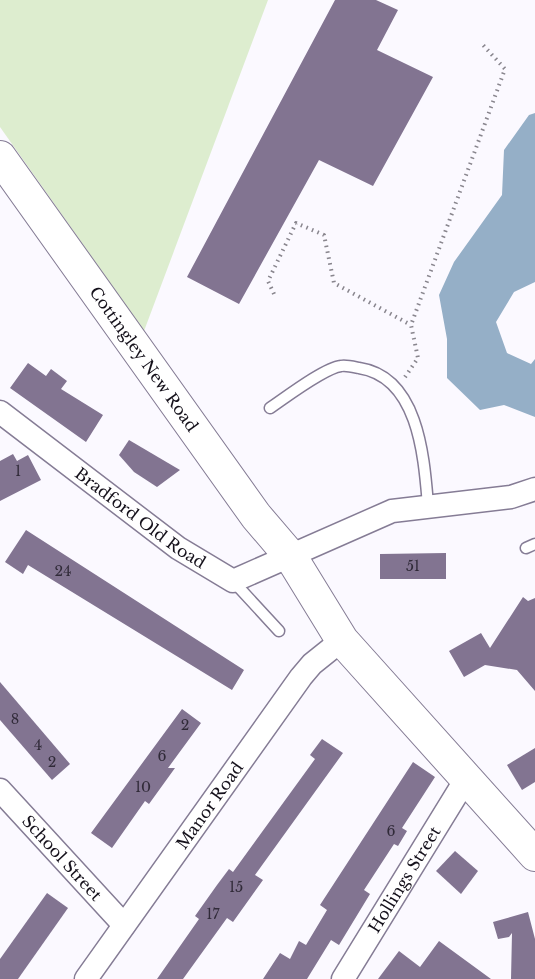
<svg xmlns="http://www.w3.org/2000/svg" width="535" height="979" font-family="'Libre Baskerville',serif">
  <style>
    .green { fill: #ddedcf }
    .water { fill: #95afc7 }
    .building { fill: #827491 }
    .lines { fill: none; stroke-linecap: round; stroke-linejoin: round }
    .lane-casing { stroke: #857c95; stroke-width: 13 }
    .street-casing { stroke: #857c95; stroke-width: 25 }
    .secondary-casing { stroke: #857c95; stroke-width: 34 }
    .path { stroke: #88858d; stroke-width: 4; stroke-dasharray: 1.5 4.5; stroke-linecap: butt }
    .lane { stroke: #fff; stroke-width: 10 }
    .street { stroke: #fff; stroke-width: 22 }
    .secondary { stroke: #fff; stroke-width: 32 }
    .labels { text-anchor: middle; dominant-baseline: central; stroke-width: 6; stroke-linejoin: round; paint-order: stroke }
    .number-label { font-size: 14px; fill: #302a38 }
    .street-label { font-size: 16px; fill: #15111b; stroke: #fff }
  </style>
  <rect width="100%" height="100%" fill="#fbf9ff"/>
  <polygon class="green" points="0,0 268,0 144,331 0,127"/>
  <polygon class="water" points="535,113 535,282 514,292 496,322 507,353 531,364 535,359 535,417 504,405 480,410 447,378 447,339 439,295 454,262 502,195 504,150 529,115"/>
  <g class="building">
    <polygon points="335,0 376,0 398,10 377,50 433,77 373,186 319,160 239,304 187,277"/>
    <polygon points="28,363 46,376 51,369 67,381 61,389 103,415 86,442 10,388"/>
    <polygon points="129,440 180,470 157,487 134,472 119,455"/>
    <polygon points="13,454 17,461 28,455 41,480 0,501 0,461"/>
    <polygon points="26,530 244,670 232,690 28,565 23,574 5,562"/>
    <polygon points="446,553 446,579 380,579 380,554"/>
    <polygon points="523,597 528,601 535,598 535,691 517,670 485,665 464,677 449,651 481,633 490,648"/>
    <polygon points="0,682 70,764 52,780 0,720"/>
    <polygon points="182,709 201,723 168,768 175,768 149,804 145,801 112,848 91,833"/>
    <polygon points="322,739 343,753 255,875 263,880 233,922 227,918 183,979 157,979 199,919 195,916 217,885 229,869 233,872 315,759 310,755"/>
    <polygon points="535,748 535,782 522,790 507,765"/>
    <polygon points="413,762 435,777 402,828 407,831 398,846 394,844 364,890 370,894 339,945 331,940 307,979 263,979 280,953 290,959 299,941 306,945 327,910 320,905"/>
    <polygon points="455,851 478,871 461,894 436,871"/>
    <polygon points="47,893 68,908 18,979 0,979 0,959"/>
    <polygon points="528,912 535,939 535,979 511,979 512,933 509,937 498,939 493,922"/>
    <polygon points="439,941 491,979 378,979 399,951 420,967"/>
  </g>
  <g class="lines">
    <g class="lane-casing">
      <g id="lane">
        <path d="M 270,408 C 285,398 324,368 341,366 C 346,365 354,367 359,368 C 419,377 424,458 428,505"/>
        <polyline points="526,548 535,544"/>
        <polyline points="233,581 279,631"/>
      </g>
    </g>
    <g class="street-casing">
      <g id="street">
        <path id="s1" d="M 0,412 L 178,548 L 233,581 L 392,511 L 511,497 L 535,489"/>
        <path id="s2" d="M 0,790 L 124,925"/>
        <path id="s3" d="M 86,979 L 301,677 L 312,664 L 342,640"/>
        <path id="s4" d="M 343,979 L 466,779"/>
      </g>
    </g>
    <g class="secondary-casing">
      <g id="secondary">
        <path id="s5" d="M 0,157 L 256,516 L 291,557 L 342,640 L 535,855"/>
      </g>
    </g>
    <g class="path">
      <polyline points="274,294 268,281 296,223 324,235 334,283 411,325"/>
      <polyline points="405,377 418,358 411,325 505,69 483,45"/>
    </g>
    <use href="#lane" class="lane"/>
    <use href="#street" class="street"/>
    <use href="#secondary" class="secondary"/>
  </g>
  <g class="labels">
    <g class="number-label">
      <text x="18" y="471">1</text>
      <text x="413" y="566">51</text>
      <text x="63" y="571">24</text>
      <text x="15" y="719">8</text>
      <text x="185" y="725">2</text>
      <text x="38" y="745">4</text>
      <text x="162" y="756">6</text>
      <text x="52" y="762">2</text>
      <text x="143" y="787">10</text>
      <text x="391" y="831">6</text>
      <text x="236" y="887">15</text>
      <text x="213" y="914">17</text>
    </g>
    <g class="street-label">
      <text stroke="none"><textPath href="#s5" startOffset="248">Cottingley New Road</textPath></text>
      <text stroke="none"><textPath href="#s1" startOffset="176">Bradford Old Road</textPath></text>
      <text stroke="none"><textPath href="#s3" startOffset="213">Manor Road</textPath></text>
      <text stroke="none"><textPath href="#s2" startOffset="92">School Street</textPath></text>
      <text stroke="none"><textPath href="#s4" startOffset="117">Hollings Street</textPath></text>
    </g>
  </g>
</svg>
